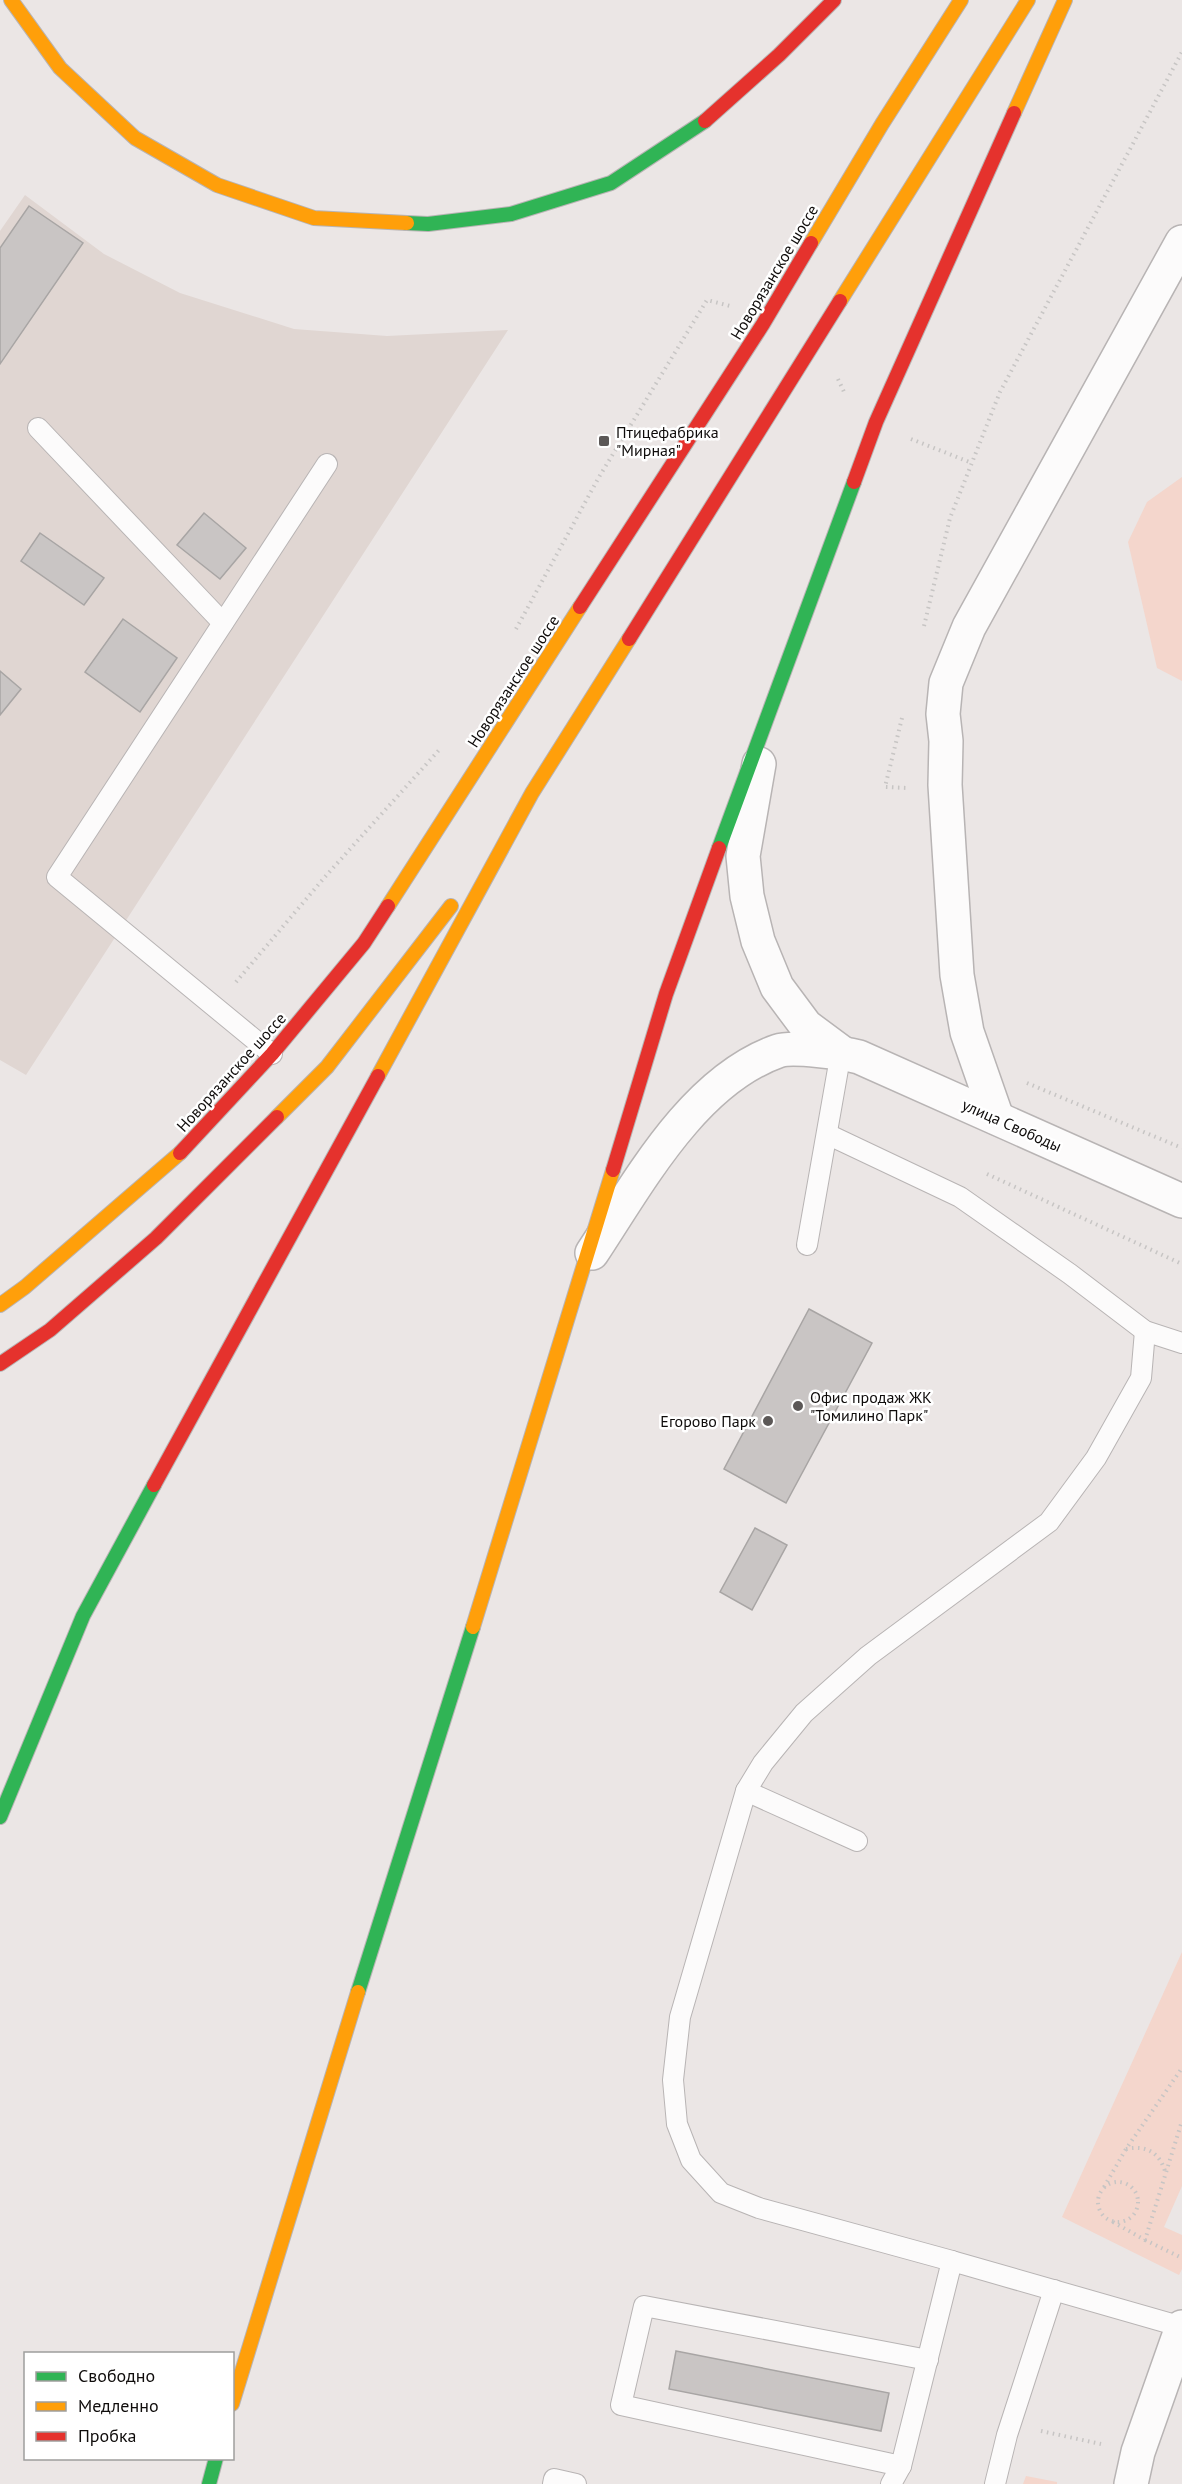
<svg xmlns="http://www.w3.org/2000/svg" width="1182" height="2484" font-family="'PT Sans',sans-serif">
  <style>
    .built { fill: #e0d6d2 }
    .green { fill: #f4d6cc }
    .building { fill: #c9c5c4; stroke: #a8a5a4; stroke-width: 1.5 }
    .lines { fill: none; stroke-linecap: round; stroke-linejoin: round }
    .lane-casing { stroke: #b8b4b4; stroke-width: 22 }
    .street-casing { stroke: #b8b4b4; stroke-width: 36 }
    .fast-casing { stroke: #b8b4b4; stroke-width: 16 }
    .slow-casing { stroke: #b8b4b4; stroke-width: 16 }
    .jam-casing { stroke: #b8b4b4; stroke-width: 16 }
    .path { stroke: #c7c5c4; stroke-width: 4; stroke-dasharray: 1.5 4.5; stroke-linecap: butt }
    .lane { stroke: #fcfbfb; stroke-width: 20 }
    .street { stroke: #fcfbfb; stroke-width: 33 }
    .fast { stroke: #30b455; stroke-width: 14 }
    .slow { stroke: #ff9f0a; stroke-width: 14 }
    .jam { stroke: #e5322d; stroke-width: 14 }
    .poi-dot { fill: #5c5857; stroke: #fff; stroke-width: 2 }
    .labels { text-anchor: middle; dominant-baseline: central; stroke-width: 5; stroke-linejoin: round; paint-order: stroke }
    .street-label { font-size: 16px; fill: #0f0c0b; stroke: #fff }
    .poi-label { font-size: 16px; fill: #0f0c0b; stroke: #fff; text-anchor: start }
  </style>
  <rect width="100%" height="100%" fill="#ebe6e5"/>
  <polygon class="built" points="25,195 104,254 180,293 294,329 387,336 508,330 26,1075 0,1060 0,231"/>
  <g class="green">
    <polygon points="1182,477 1182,681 1157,668 1128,542 1147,502"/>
    <polygon points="1182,1952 1182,2186 1164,2227 1182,2235 1182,2269 1179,2275 1062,2217"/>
    <polygon points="1026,2476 1057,2482 1057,2484 1023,2484"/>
  </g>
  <g class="building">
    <polygon points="29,206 83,243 0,364 0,248"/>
    <polygon points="204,513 246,548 220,579 177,545"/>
    <polygon points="40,533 104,578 84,605 21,561"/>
    <polygon points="123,619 177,658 140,712 85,672"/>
    <polygon points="0,671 21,689 0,715"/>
    <polygon points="809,1309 872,1343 786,1503 724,1469"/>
    <polygon points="755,1528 787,1545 752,1610 720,1592"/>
    <polygon points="676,2351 889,2393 881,2431 669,2389"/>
  </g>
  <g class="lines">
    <g class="lane-casing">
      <g id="lane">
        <polyline points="38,428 223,623"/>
        <polyline points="272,1054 57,877 327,464"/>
        <polyline points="827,1134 960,1197 1070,1274 1145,1331 1182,1343"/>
        <polyline points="807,1245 841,1052"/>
        <polyline points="746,1791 680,2017 673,2080 677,2124 691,2160 721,2193 759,2208 952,2261"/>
        <polyline points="857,1841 746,1791 763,1763 804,1713 868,1656 1049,1522 1096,1458 1141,1378 1145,1331"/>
        <polyline points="901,2466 621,2405 644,2306 928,2360"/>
        <polyline points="553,2484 554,2479 576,2484"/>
        <polyline points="891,2484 901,2466 952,2261 1182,2327"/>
        <polyline points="995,2484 1007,2435 1054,2290"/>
      </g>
    </g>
    <g class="street-casing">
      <g id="street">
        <polyline points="759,764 743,856 747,896 758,941 777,987 806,1026 841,1052"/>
        <polyline points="997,1118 967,1032 957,975 945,785 946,741 943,714 946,683 969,627 1182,242"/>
        <path d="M 592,1253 C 639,1182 693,1081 778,1051 C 793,1046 843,1053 859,1057 L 1182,1201"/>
        <polyline points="1131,2484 1138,2452 1182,2327"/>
      </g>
    </g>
    <g class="fast-casing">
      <g id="fast">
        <polyline points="407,223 428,224 511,214 611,183 705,121"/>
        <polyline points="719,848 854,482"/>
        <polyline points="0,1817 83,1616 154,1485"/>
        <polyline points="358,1992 473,1627"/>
        <polyline points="209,2484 216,2458"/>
      </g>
    </g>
    <g class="slow-casing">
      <g id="slow">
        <polyline points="11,0 60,68 135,138 217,185 314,218 407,223"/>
        <polyline points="1014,113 1065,0"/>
        <polyline points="811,243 882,124 961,0"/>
        <polyline points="840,301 1028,0"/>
        <polyline points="388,906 580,607"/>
        <polyline points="378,1076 532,793 629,639"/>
        <polyline points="277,1117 327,1067 451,906"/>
        <polyline points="0,1305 25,1287 180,1153"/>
        <polyline points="473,1627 613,1170"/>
        <polyline points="232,2404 358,1992"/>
      </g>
    </g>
    <g class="jam-casing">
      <g id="jam">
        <polyline points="705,121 779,55 834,0"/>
        <polyline points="854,482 876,422 1014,113"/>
        <polyline points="580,607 763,324 811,243"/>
        <polyline points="629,639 840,301"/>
        <polyline points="180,1153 272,1054 364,943 388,906"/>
        <polyline points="613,1170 666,994 719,848"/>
        <polyline points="0,1364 50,1330 156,1238 277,1117"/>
        <polyline points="154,1485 378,1076"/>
      </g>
    </g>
    <g class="path">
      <polyline points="838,379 845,394"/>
      <polyline points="911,439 972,463"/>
      <polyline points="924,626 950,518 1000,392 1182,52"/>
      <polyline points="516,629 599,477 707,300 730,306"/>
      <polyline points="902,718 885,787 908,788"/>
      <polyline points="236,982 324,878 440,749"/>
      <polyline points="1027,1083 1182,1148"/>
      <polyline points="987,1174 1182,1264"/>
      <path d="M 1126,2149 C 1146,2145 1159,2152 1165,2171"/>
      <circle cx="1118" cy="2202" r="20"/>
      <polyline points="1104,2187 1126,2149 1182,2068"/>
      <polyline points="1113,2222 1145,2240 1182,2121"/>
      <polyline points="1145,2240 1182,2258"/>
      <polyline points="1041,2431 1101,2444"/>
    </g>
    <use href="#lane" class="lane"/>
    <use href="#street" class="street"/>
    <use href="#fast" class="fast"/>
    <use href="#slow" class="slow"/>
    <use href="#jam" class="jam"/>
  </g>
  <g class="poi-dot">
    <rect x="598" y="435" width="12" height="12" rx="3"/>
    <circle cx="798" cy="1406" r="6"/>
    <circle cx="768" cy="1421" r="6"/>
  </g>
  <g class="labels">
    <g class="street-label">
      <text transform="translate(774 272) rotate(-59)">Новорязанское шоссе</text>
      <text transform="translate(513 681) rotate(-57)">Новорязанское шоссе</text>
      <text transform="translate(231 1072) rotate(-48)">Новорязанское шоссе</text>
      <text transform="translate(1012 1125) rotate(24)">улица Свободы</text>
    </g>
    <g class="poi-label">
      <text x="616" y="432">Птицефабрика<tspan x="616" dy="18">"Мирная"</tspan></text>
      <text x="810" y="1397">Офис продаж ЖК<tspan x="810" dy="18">"Томилино Парк"</tspan></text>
      <text x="756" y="1421" text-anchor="end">Егорово Парк</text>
    </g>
  </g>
  <rect x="24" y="2352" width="210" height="108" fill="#ffffff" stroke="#9f9e9d" stroke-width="1.5"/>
  <rect x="36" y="2372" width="30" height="9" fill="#30b455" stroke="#9f9e9d" stroke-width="1.5"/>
  <text x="78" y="2382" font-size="18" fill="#0f0c0b">Свободно</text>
  <rect x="36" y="2402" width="30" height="9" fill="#ff9f0a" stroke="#9f9e9d" stroke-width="1.5"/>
  <text x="78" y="2412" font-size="18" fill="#0f0c0b">Медленно</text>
  <rect x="36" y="2432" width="30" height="9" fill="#e5322d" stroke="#9f9e9d" stroke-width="1.5"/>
  <text x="78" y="2442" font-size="18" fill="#0f0c0b">Пробка</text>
</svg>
